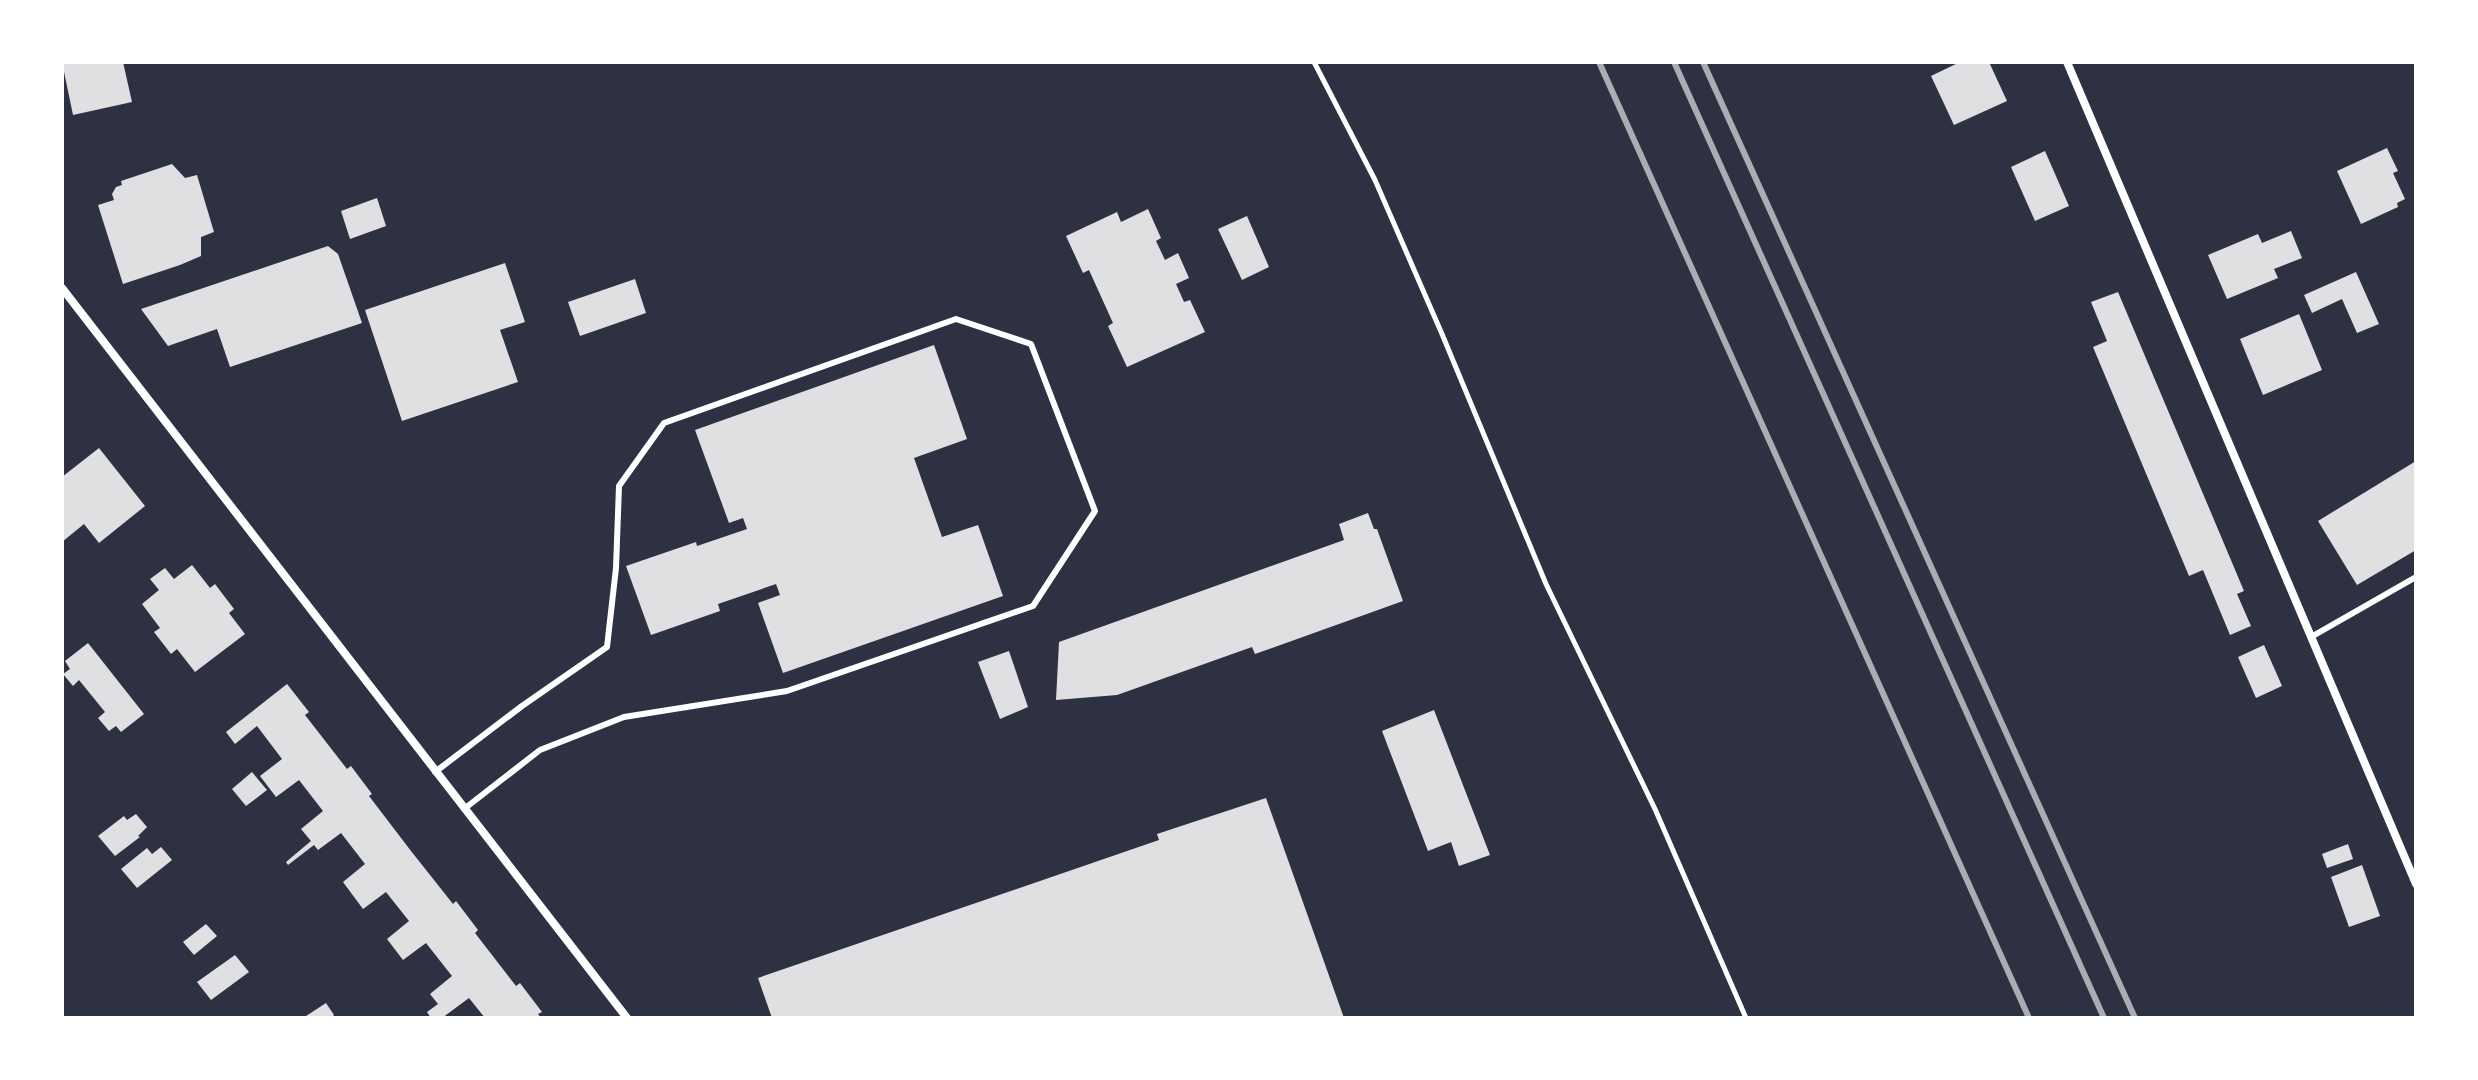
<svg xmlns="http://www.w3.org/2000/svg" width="2478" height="1080" font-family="'Nunito Sans',sans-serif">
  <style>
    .building { fill: #e0e0e3 }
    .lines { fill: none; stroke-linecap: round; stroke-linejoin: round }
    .path { stroke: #fff; stroke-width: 5 }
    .service { stroke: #fff; stroke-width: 6 }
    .minor { stroke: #fff; stroke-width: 8 }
    .rail { stroke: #abadb3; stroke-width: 6 }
  </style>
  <rect width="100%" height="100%" fill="#2d3142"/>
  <g class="building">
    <polygon points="62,62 123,62 132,102 73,115"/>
    <polygon points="1960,62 1989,62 2007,101 1954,125 1931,76"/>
    <polygon points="2387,148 2398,171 2393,173 2405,199 2397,203 2398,207 2361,224 2337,171"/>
    <polygon points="2045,151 2069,206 2035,221 2011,167"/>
    <polygon points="172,164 185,178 197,175 214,232 201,237 201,256 180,265 123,284 98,205 114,200 112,194 116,187 122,185 121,181"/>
    <polygon points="377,198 386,226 350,239 341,211"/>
    <polygon points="1148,209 1161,238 1156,241 1165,260 1178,253 1189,278 1176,284 1184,302 1190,300 1205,332 1127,367 1108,326 1113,323 1089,270 1083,273 1066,236 1117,212 1121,222"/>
    <polygon points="1247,216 1269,267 1242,280 1218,229"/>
    <polygon points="2291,231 2302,258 2274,269 2278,278 2227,299 2208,255 2258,234 2262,243"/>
    <polygon points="328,246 338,254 362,323 230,367 217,329 168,346 141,309"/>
    <polygon points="505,263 525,322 500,330 518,382 402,421 365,310"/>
    <polygon points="2356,272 2379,324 2357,333 2342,299 2312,313 2304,295"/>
    <polygon points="635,279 646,313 580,336 568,302"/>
    <polygon points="2118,292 2244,591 2237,594 2251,626 2230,635 2203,570 2189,576 2093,347 2107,341 2091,302"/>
    <polygon points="2299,314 2322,370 2263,395 2240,339"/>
    <polygon points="934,345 967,439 914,458 942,537 978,525 1003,596 783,673 758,603 780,595 776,584 718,604 720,611 651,635 626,566 696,542 697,546 747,529 743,518 729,523 695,430"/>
    <polygon points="99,448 145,506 99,543 84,524 62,542 62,477"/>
    <polygon points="2416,461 2416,550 2357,585 2318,521"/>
    <polygon points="1368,513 1374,529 1377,529 1403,601 1255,654 1252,647 1117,695 1056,700 1059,642 1344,540 1339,524"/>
    <polygon points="192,565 210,588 215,584 234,609 229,613 245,634 195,672 177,649 171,654 154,632 160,628 142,604 159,590 150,579 165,568 174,579"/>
    <polygon points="88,643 144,714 121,732 116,726 109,731 98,718 105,712 79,680 73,686 63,674 70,669 65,661"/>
    <polygon points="2264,645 2282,686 2256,698 2238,657"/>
    <polygon points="1009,651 1028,707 1000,719 978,662"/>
    <polygon points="287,684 309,712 305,715 347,769 351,766 372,794 369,796 411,851 453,904 456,901 478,930 475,933 516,986 520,983 542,1012 538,1014 541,1018 485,1018 469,998 442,1018 431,1018 427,1012 438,1004 430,994 452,976 426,943 403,960 387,939 409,921 386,892 363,909 343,882 365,864 341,833 318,850 314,845 288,865 286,862 311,841 301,829 323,811 299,780 276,797 260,776 282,759 257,726 235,744 226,732"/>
    <polygon points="1434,710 1490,855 1459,866 1451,842 1428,851 1382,731"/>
    <polygon points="252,772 267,790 246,806 232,789"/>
    <polygon points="1266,798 1344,1018 772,1018 758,978 1159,840 1157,834"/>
    <polygon points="136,814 147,827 138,836 140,837 115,856 98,836 124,816 127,820"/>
    <polygon points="2348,844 2353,859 2327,868 2322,854"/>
    <polygon points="161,847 172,860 137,888 121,869 147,848 152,854"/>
    <polygon points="2362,865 2380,916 2349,927 2331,877"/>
    <polygon points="206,924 217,936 194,955 183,942"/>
    <polygon points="235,955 249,972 211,1000 197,982"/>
    <polygon points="326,1003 334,1015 331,1018 303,1018"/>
  </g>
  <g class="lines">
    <polyline class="path" points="1314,62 1375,180 1442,334 1546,584 1655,809 1746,1018"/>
    <g class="service">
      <polyline points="2311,637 2416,577"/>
      <polyline points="435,772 522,706 607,647 616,568 619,486 664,423 956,319 1031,344 1095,511 1033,606 787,691 624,717 540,750 464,809"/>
    </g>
    <g class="minor">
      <polyline points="2067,62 2416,884"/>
      <polyline points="62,288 627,1018"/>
    </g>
    <g class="rail">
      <polyline points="1599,62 2029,1018"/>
      <polyline points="1674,62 2104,1018"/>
      <polyline points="1703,62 2135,1018"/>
    </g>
  </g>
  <rect width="2478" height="1080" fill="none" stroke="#ffffff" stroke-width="128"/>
</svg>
